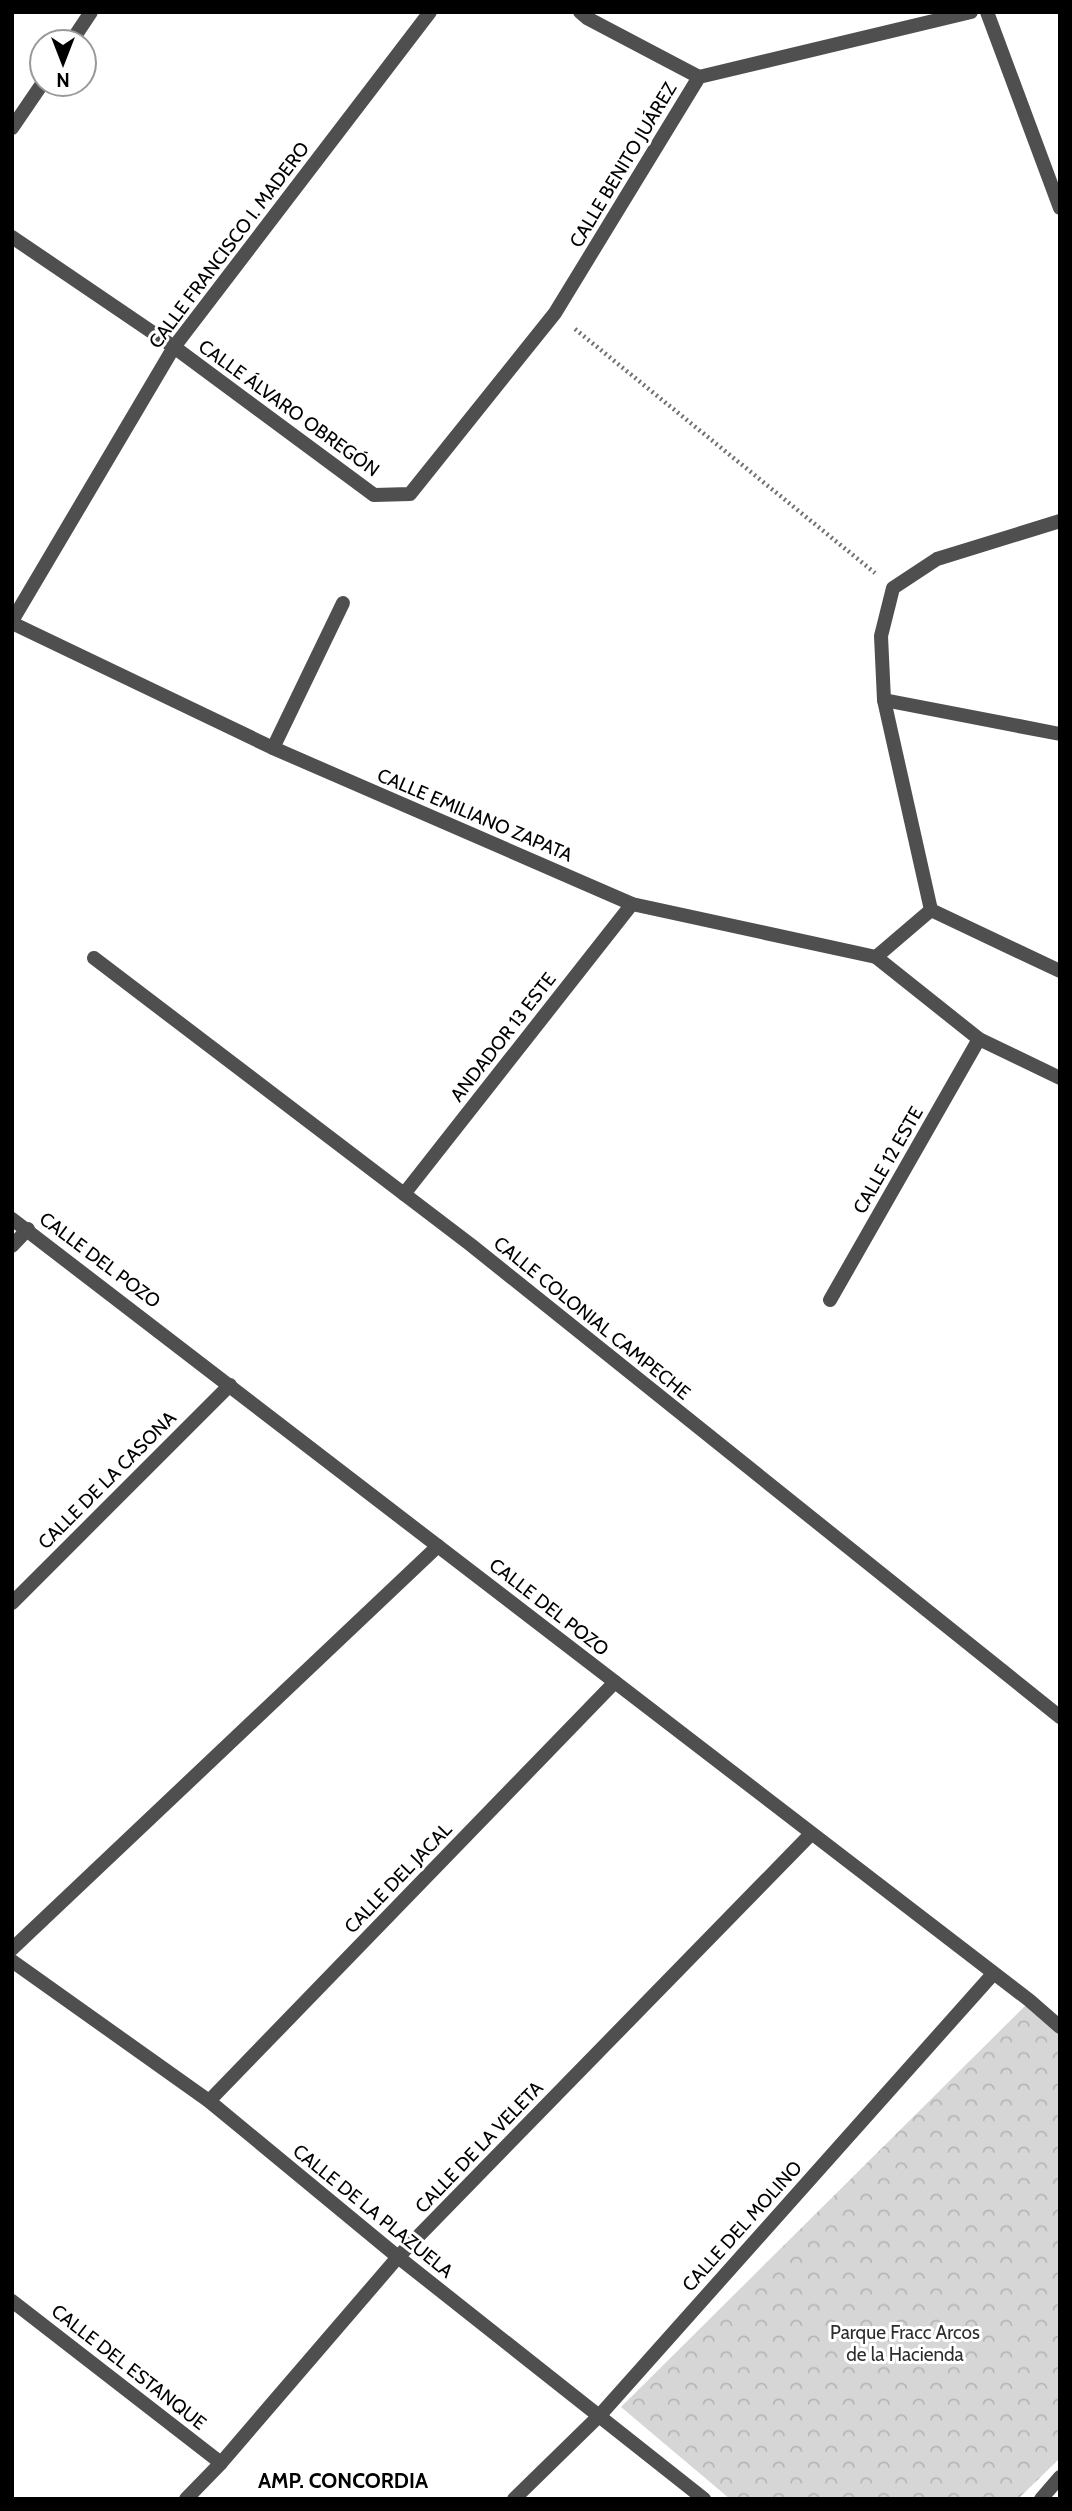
<svg xmlns="http://www.w3.org/2000/svg" width="1072" height="2511" font-family="Cabin,sans-serif">
  <style>
    .forest { fill: url(#forest-crowns) }
    .lines { fill: none; stroke-linecap: round; stroke-linejoin: round }
    .path { stroke: #717171; stroke-width: 4.5; stroke-dasharray: 2 3.5; stroke-linecap: butt }
    .service { stroke: #4f4f4f; stroke-width: 14 }
    .minor { stroke: #4f4f4f; stroke-width: 14 }
    .labels { text-anchor: middle; dominant-baseline: central; stroke-width: 6; stroke-linejoin: round; paint-order: stroke }
    .street-label { font-size: 19px; fill: #000; stroke: #fff }
    .park-label { font-size: 19px; fill: #2d2d2d; stroke: #fff }
    .neighbourhood-label { font-size: 21px; font-weight: bold; fill: #000; stroke: #fff }
  </style>
  <defs>
    <pattern id="forest-crowns" width="20" height="18" patternUnits="userSpaceOnUse" patternTransform="scale(1.75)"><rect width="20" height="18" fill="#d6d6d6"/><path d="M2 6a3 3 0 1 1 6 0M12 15a3 3 0 1 1 6 0" fill="none" stroke="#b6b6b6"/></pattern>
  </defs>
  <rect width="100%" height="100%" fill="#fff"/>
  <polygon class="forest" points="1026,2005 1060,2035 1060,2458 1018,2499 730,2499 621,2407"/>
  <g class="lines">
    <polyline class="path" points="575,329 875,573"/>
    <polyline class="service" points="12,1949 438,1546"/>
    <g class="minor">
      <polyline points="580,12 587,18 699,77"/>
      <polyline points="987,12 1060,208"/>
      <polyline points="71,42 91,12"/>
      <polyline points="12,128 42,84"/>
      <polyline points="12,237 174,347 374,495 410,494 555,313 699,77 971,12"/>
      <polyline points="12,621 174,347 430,12"/>
      <polyline points="12,623 273,748 632,904 876,957 931,910"/>
      <polyline points="884,700 1060,734"/>
      <polyline points="273,748 343,603"/>
      <polyline points="931,910 884,700 881,636 893,588 937,559 1060,521"/>
      <polyline points="931,910 1060,971"/>
      <polyline points="876,957 979,1039 1060,1078"/>
      <polyline points="94,958 471,1245 1060,1717"/>
      <polyline points="404,1194 632,904"/>
      <polyline points="12,1219 1029,2000 1060,2027"/>
      <polyline points="12,1246 28,1229"/>
      <polyline points="830,1300 979,1039"/>
      <polyline points="12,1603 230,1385"/>
      <polyline points="12,1961 209,2101 398,2257 704,2499"/>
      <polyline points="209,2101 615,1682"/>
      <polyline points="12,2301 221,2463"/>
      <polyline points="186,2499 221,2463 398,2257 811,1834"/>
      <polyline points="514,2499 600,2415 993,1974"/>
      <polyline points="1041,2499 1060,2477"/>
    </g>
  </g>
  <g class="labels">
    <g class="street-label">
      <text transform="translate(623 165) rotate(-59)">CALLE BENITO JUÁREZ</text>
      <text transform="translate(229 245) rotate(-53)">CALLE FRANCISCO I. MADERO</text>
      <text transform="translate(289 408) rotate(36)">CALLE ÁLVARO OBREGÓN</text>
      <text transform="translate(475 815) rotate(23)">CALLE EMILIANO ZAPATA</text>
      <text transform="translate(503 1037) rotate(-52)">ANDADOR 13 ESTE</text>
      <text transform="translate(888 1160) rotate(-60)">CALLE 12 ESTE</text>
      <text transform="translate(100 1260) rotate(37)">CALLE DEL POZO</text>
      <text transform="translate(592 1318) rotate(39)">CALLE COLONIAL CAMPECHE</text>
      <text transform="translate(107 1480) rotate(-45)">CALLE DE LA CASONA</text>
      <text transform="translate(549 1607) rotate(38)">CALLE DEL POZO</text>
      <text transform="translate(398 1878) rotate(-46)">CALLE DEL JACAL</text>
      <text transform="translate(479 2147) rotate(-46)">CALLE DE LA VELETA</text>
      <text transform="translate(373 2211) rotate(39)">CALLE DE LA PLAZUELA</text>
      <text transform="translate(742 2226) rotate(-48)">CALLE DEL MOLINO</text>
      <text transform="translate(129 2367) rotate(38)">CALLE DEL ESTANQUE</text>
    </g>
    <g class="park-label">
      <text x="905" y="2332">Parque Fracc Arcos<tspan x="905" dy="22">de la Hacienda</tspan></text>
    </g>
    <g class="neighbourhood-label">
      <text x="343" y="2480">AMP. CONCORDIA</text>
    </g>
  </g>
  <rect width="1072" height="2511" fill="none" stroke="#000000" stroke-width="28"/>
  <g transform="translate(63 63) rotate(180)"><circle r="33" fill="#ffffff" stroke="#999999" stroke-width="2"/>
  <path d="M0-5L12 26L0 18L-12 26Z" fill="#000000"/>
  <text y="-10" font-size="19" font-weight="bold" text-anchor="middle" fill="#000000">N</text>
  </g>
</svg>
